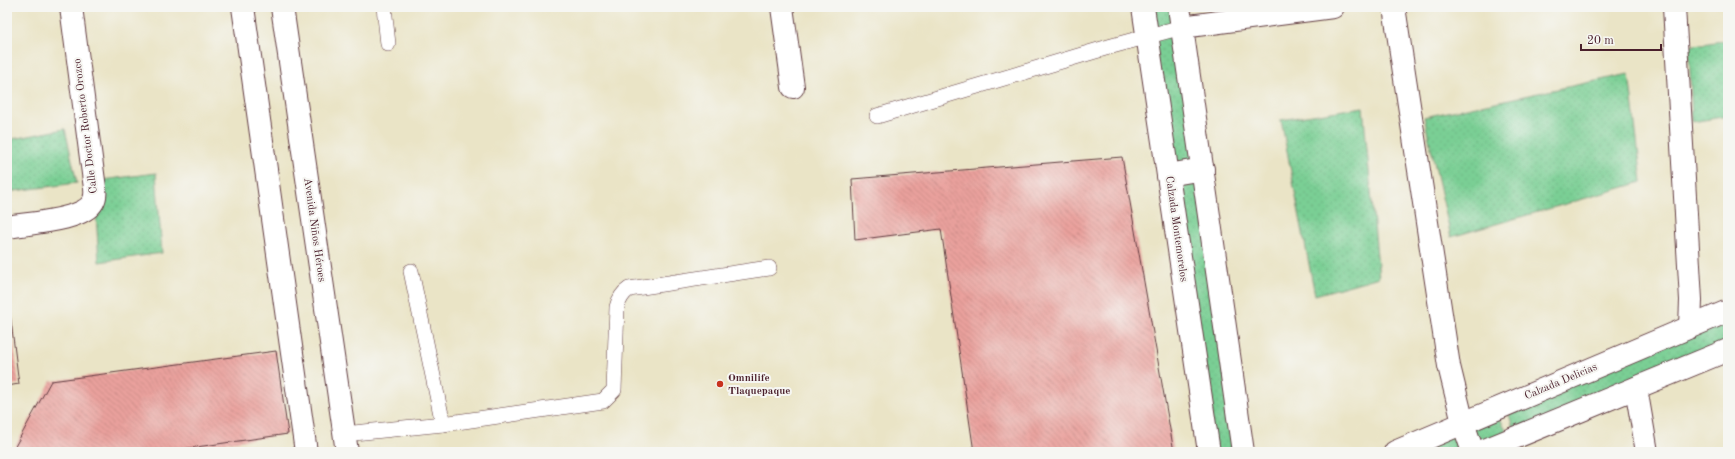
<svg xmlns="http://www.w3.org/2000/svg" width="1735" height="459" font-family="'Old Standard TT',serif">
  <style>
    .garden { fill: url(#garden-dots); stroke: #627760 }
    .building { fill: url(#building-back-hatch) }
    .lines { fill: none; stroke-linecap: round; stroke-linejoin: round }
    .service-casing { stroke: #623d42; stroke-width: 16 }
    .minor-casing { stroke: #623d42; stroke-width: 24 }
    .primary-casing { stroke: #623d42; stroke-width: 24 }
    .service { stroke: #fff; stroke-width: 15 }
    .minor { stroke: #fff; stroke-width: 22 }
    .primary { stroke: #fff; stroke-width: 22 }
    .poi-dot { fill: #c8321e; stroke: #f6f6f2; stroke-width: 1.5 }
    .labels { text-anchor: middle; dominant-baseline: central; stroke-width: 4; stroke-linejoin: round; paint-order: stroke }
    .street-label { font-size: 11px; fill: #4a1f2b; stroke: #f6f6f2 }
    .poi-label { font-size: 11px; font-weight: bold; fill: #4a1f2b; stroke: #f6f6f2; text-anchor: start }
  </style>
  <defs>
    <pattern id="garden-dots" width="8" height="8" patternUnits="userSpaceOnUse"><rect width="8" height="8" fill="#7acf94"/><path d="M2 2h.1M6 6h.1" fill="none" stroke="#6bb180" stroke-width="1.8" stroke-linecap="round"/></pattern>
    <pattern id="building-back-hatch" width="6" height="6" patternUnits="userSpaceOnUse"><rect width="6" height="6" fill="#eaa19d"/><path d="M-1 5l2 2M0 0l6 6M5-1l2 2" fill="none" stroke="#c08380"/></pattern>
  </defs>
  <rect width="100%" height="100%" fill="#f6f6f2"/>
  <filter id="ink" filterUnits="userSpaceOnUse"><feTurbulence type="fractalNoise" baseFrequency=".025" numOctaves="2"/><feDisplacementMap in="SourceGraphic" scale="8" xChannelSelector="R" yChannelSelector="G"/><feConvolveMatrix kernelMatrix="1 2 1 2 8 2 1 2 1" color-interpolation-filters="sRGB"/></filter>
  <filter id="wash" filterUnits="userSpaceOnUse"><feTurbulence type="fractalNoise" baseFrequency=".012" numOctaves="4" result="noise"/><feDisplacementMap in="SourceGraphic" scale="16" xChannelSelector="R" yChannelSelector="G"/><feGaussianBlur stdDeviation="0.9" result="paint"/><feColorMatrix in="noise" values="0 0 0 0 0 0 0 0 0 0 0 0 0 0 0 0 0 1.4 0 .05"/><feComposite in="paint" operator="in"/></filter>
  <g filter="url(#wash)">
    <rect width="100%" height="100%" fill="#eae4c6"/>
    <g class="garden">
      <polygon points="1142,7 1175,7 1235,452 1207,452"/>
      <polygon points="1728,40 1728,116 1692,122 1689,46"/>
      <polygon points="1629,74 1642,182 1451,237 1424,117"/>
      <polygon points="1363,107 1379,277 1315,295 1281,120"/>
      <polygon points="65,129 77,183 7,192 7,140"/>
      <polygon points="156,173 162,253 99,262 94,181"/>
      <polygon points="1728,313 1728,348 1516,437 1506,405"/>
      <polygon points="1495,410 1508,433 1462,452 1395,452"/>
    </g>
    <g id="blocks">
      <g class="building">
        <polygon points="1122,157 1174,452 974,452 941,229 855,240 852,179"/>
        <polygon points="7,313 10,313 19,384 7,386"/>
        <polygon points="276,351 288,434 161,452 12,452 51,381"/>
      </g>
    </g>
  </g>
  <g filter="url(#ink)">
    <use href="#blocks" fill-opacity="0" stroke="#623d42" stroke-width="1"/>
    <g class="lines">
      <g class="service-casing">
        <g id="service">
          <polyline points="384,7 388,44"/>
          <polyline points="877,116 1112,46 1182,27"/>
          <polyline points="411,271 443,424"/>
          <path d="M 344,434 L 443,424 L 603,401 L 614,390 L 617,307 C 619,299 623,293 629,289 L 769,268"/>
        </g>
      </g>
      <g class="minor-casing">
        <g id="minor">
          <polyline points="782,7 793,87"/>
          <polyline points="1143,7 1209,452"/>
          <polyline points="1179,7 1243,452"/>
          <polyline points="1394,7 1449,366 1463,423 1473,452"/>
          <polyline points="1674,7 1691,300 1690,327"/>
          <polyline points="1182,27 1333,7"/>
          <polyline points="1168,175 1203,169"/>
          <path d="M 7,227 C 28,223 83,221 93,202 C 97,195 95,188 94,181 L 71,7"/>
          <polyline points="1636,388 1647,452"/>
          <polyline points="1395,452 1728,311"/>
          <polyline points="1480,452 1728,350"/>
        </g>
      </g>
      <g class="primary-casing">
        <g id="primary">
          <polyline points="243,7 306,452"/>
          <polyline points="282,7 347,452"/>
        </g>
      </g>
      <use href="#service" class="service"/>
      <use href="#minor" class="minor"/>
      <use href="#primary" class="primary"/>
    </g>
  </g>
  <circle class="poi-dot" cx="720" cy="384" r="4"/>
  <g class="labels">
    <g class="street-label">
      <text transform="translate(86 126) rotate(-97)">Calle Doctor Roberto Orozco</text>
      <text transform="translate(1176 229) rotate(82)">Calzada Montemorelos</text>
      <text transform="translate(314 230) rotate(82)">Avenida Niños Héroes</text>
      <text transform="translate(1561 382) rotate(-23)">Calzada Delicias</text>
    </g>
    <g class="poi-label">
      <text x="728" y="378">Omnilife<tspan x="728" dy="13">Tlaquepaque</tspan></text>
    </g>
  </g>
  <rect width="1735" height="459" fill="none" stroke="#f6f6f2" stroke-width="24"/>
  <path d="M1581 44v6h80v-6" fill="none" stroke="#4a1f2b" stroke-width="2"/>
  <text x="1587" y="44" font-size="12" fill="#4a1f2b" stroke="#f6f6f2" stroke-width="3" paint-order="stroke">20 m</text>
</svg>
